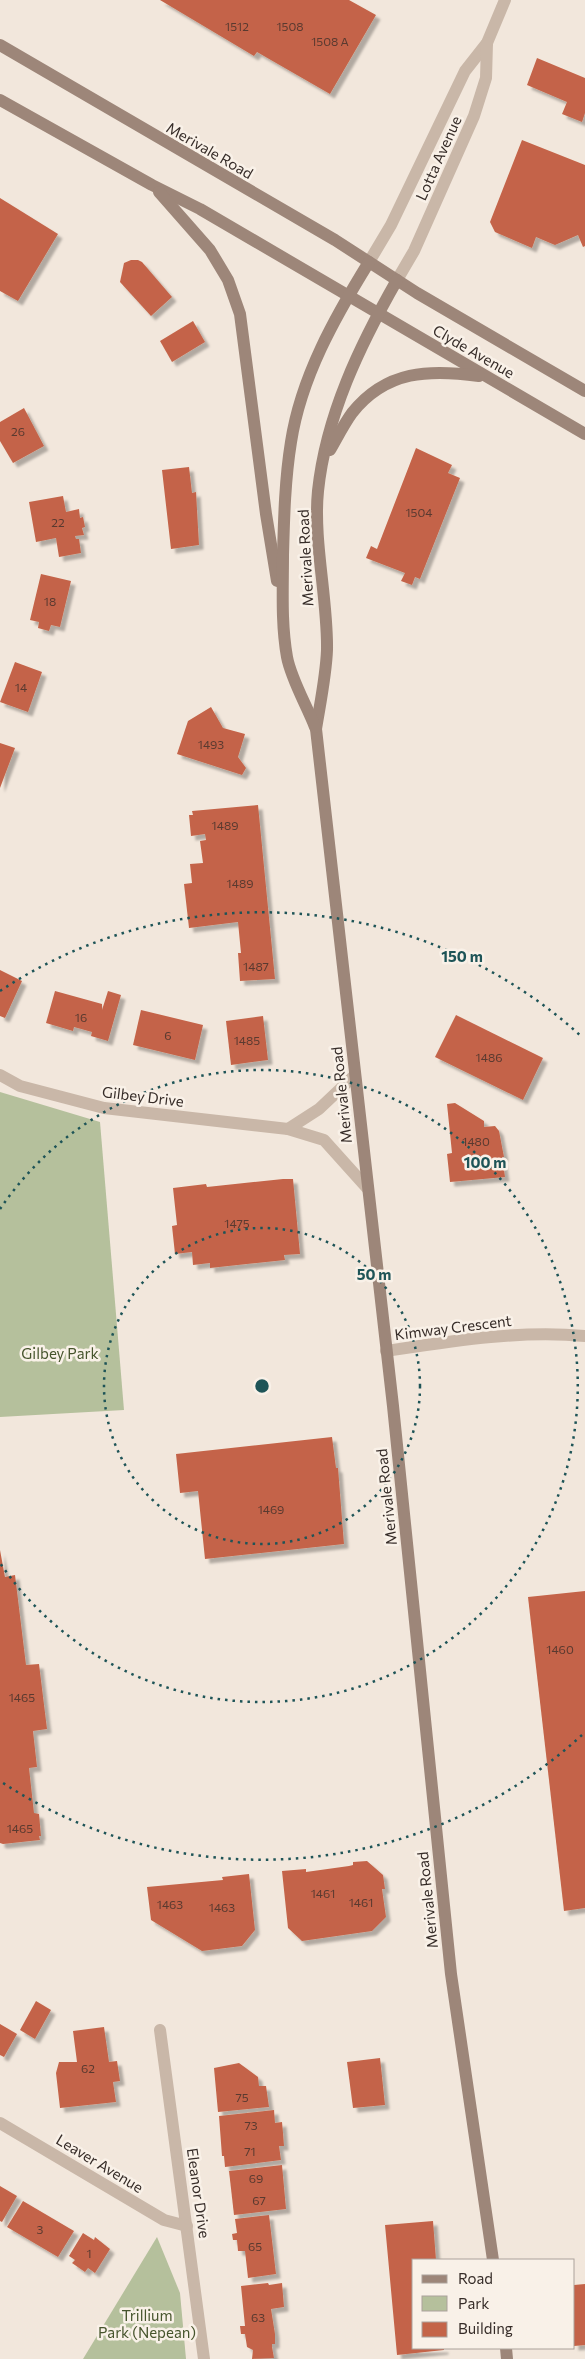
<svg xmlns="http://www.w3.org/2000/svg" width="585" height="2359" font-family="Commissioner,sans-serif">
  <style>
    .green { fill: #b5c09c }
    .building { fill: #c46448; filter: url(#shadow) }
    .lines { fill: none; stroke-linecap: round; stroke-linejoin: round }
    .street { stroke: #c9b7a8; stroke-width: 12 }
    .secondary { stroke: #9d8679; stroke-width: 12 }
    .ring { fill: none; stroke: #1e5457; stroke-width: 2.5; stroke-dasharray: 2.5 5 }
    .labels { text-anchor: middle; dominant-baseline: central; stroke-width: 5; stroke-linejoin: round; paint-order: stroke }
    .number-label { font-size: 12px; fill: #5a3a30 }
    .street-label { font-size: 15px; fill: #362c28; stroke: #f9f1e8 }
    .park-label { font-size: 15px; fill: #46542c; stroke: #f9f1e8 }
    .centre { fill: #1e5457; stroke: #f9f1e8; stroke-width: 2.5 }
    .ring-label { font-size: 15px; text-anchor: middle; font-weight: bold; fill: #1e5457; stroke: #f9f1e8; stroke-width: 5; stroke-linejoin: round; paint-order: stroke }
  </style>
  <defs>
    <filter id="shadow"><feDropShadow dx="4.5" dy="4.5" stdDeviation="1" flood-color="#0004"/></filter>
  </defs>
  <rect width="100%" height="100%" fill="#f2e7dc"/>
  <g class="green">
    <polygon points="0,1092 100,1122 124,1410 0,1417"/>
    <polygon points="157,2237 180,2293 186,2359 83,2359"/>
  </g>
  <g class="building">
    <polygon points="160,0 349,0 376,15 330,94 257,52 254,56"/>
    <polygon points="537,58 585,78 585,113 582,122 562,114 567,102 527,85"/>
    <polygon points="522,140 585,165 585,246 583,247 578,235 555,245 536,237 532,248 495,232 490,222"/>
    <polygon points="0,198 58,234 18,301 0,291"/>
    <polygon points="131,260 138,260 142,262 172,297 151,316 120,282 124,263"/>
    <polygon points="193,321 205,342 172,362 160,341"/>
    <polygon points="24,408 44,446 13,463 0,441 0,422"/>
    <polygon points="416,448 452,465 448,473 460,478 420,579 415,577 412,585 401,581 405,573 366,558 371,546 377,549"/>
    <polygon points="189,467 192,493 196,492 199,545 171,549 162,470"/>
    <polygon points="63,496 66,512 79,509 80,518 83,517 85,527 82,528 84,535 75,536 76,539 79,539 81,553 59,557 56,538 36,542 29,502"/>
    <polygon points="41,574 71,581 60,627 51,625 49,631 38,628 39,622 30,620"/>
    <polygon points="15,662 42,672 28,712 0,702"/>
    <polygon points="211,707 223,728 245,734 238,757 246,768 242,775 177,754 188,721"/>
    <polygon points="0,743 15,748 0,788"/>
    <polygon points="258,805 275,979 240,981 238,953 241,953 238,922 189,928 184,884 192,883 190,864 203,863 200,841 206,840 205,834 191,836 189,815 193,815 192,811"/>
    <polygon points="0,970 22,981 5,1018 0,1016"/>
    <polygon points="55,991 102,1004 102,1010 108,991 121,995 108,1041 91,1036 92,1032 74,1027 73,1031 46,1023"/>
    <polygon points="141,1010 203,1025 195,1060 133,1045"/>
    <polygon points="456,1015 543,1058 523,1100 435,1057"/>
    <polygon points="263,1016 268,1060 231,1065 226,1021"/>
    <polygon points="455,1103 484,1121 484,1127 495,1126 499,1131 504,1157 502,1157 505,1177 450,1182 447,1154 452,1153 447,1104"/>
    <polygon points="283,1179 293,1179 300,1254 284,1255 285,1260 210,1268 210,1263 193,1265 192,1252 175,1254 172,1226 177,1225 173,1188 206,1184 207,1187"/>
    <polygon points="332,1437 336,1468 338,1468 344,1544 205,1559 198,1491 180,1493 176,1454"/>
    <polygon points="0,1550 5,1577 15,1575 26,1665 39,1664 47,1729 33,1731 37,1767 29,1768 34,1813 39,1814 41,1836 39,1836 40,1840 3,1844 0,1843"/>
    <polygon points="585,1591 585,1908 564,1911 528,1597"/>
    <polygon points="367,1861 383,1875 385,1889 382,1889 386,1917 372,1931 302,1941 288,1928 282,1871 306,1869 306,1872 349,1866 353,1865 353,1862"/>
    <polygon points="249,1874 255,1930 242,1946 202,1951 151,1920 147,1887 223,1880 222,1877"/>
    <polygon points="36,2001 51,2010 35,2039 20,2030"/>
    <polygon points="0,2024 17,2034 4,2057 0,2055"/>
    <polygon points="104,2027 109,2062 117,2061 120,2081 113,2082 116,2102 60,2108 56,2073 59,2062 77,2062 73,2031"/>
    <polygon points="380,2058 385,2105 353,2108 347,2062"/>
    <polygon points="239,2063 258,2077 259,2086 266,2086 269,2107 218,2112 214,2068"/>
    <polygon points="274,2110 275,2123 282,2122 283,2133 284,2146 279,2146 281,2160 225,2167 224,2156 222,2156 219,2116"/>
    <polygon points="282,2165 286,2209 234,2215 229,2171"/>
    <polygon points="0,2186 17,2196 2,2222 0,2221"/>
    <polygon points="23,2201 74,2231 58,2257 7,2227"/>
    <polygon points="269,2215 276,2274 248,2278 245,2251 238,2251 237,2240 233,2240 232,2234 237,2233 235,2219"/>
    <polygon points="433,2221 436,2260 414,2260 414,2348 444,2348 444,2350 397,2355 385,2225"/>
    <polygon points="83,2233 94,2240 95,2237 110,2249 95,2273 88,2268 85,2272 72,2263 75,2260 69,2256"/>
    <polygon points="268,2283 269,2285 282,2283 284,2307 271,2309 275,2334 275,2344 272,2344 272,2347 274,2358 252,2359 253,2350 247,2347 245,2334 241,2334 240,2326 245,2326 241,2286"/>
    <polygon points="585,2284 585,2345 574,2346 574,2285"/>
  </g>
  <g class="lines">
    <g class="street">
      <polyline points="369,262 391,225 465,71 487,43 505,0"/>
      <polyline points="397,280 414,251 474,116 486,78 487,43"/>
      <polyline points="0,1075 20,1086 104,1108 288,1129 324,1140 368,1189"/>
      <polyline points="288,1129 319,1109 355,1075"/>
      <path d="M 386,1351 C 452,1341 518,1330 585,1336"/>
      <polyline points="160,2030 204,2359"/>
      <polyline points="0,2123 164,2220 187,2226"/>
    </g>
    <g class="secondary">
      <polyline points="0,45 335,240 417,293 585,391"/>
      <polyline points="0,100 152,185 200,209 585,434"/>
      <polyline points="159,192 210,250 228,280 240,314 266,514 277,581"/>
      <path d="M 397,280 C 360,345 326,415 318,491 C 313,541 328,600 327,650 C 326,676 320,704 316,729 L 393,1406 L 451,1974 L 493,2260"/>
      <path d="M 330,450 C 337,438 344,424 352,413 C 386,370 430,369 479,376"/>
      <path d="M 315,727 C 307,706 291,679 287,657 C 281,623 283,589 283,555 C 284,517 285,479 291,442 C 301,377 335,317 369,262"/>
      <polyline points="506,2348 507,2359"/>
    </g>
  </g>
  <g class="ring">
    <circle cx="262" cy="1386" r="158"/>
    <path d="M0 1209A316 316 0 1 1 0 1563"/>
    <path d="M582 1735A474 474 0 0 1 0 1781M0 991A474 474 0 0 1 582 1037"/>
  </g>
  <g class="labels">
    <g class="number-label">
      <text x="237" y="26">1512</text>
      <text x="290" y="26">1508</text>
      <text x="330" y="41">1508 A</text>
      <text x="18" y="431">26</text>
      <text x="419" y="512">1504</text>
      <text x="58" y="522">22</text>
      <text x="50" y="601">18</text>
      <text x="21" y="687">14</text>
      <text x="211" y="744">1493</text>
      <text x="225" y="825">1489</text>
      <text x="240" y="883">1489</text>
      <text x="256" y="966">1487</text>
      <text x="81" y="1017">16</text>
      <text x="168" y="1035">6</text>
      <text x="247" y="1040">1485</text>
      <text x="489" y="1057">1486</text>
      <text x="476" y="1141">1480</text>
      <text x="237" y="1223">1475</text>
      <text x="271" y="1509">1469</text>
      <text x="560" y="1649">1460</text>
      <text x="22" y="1697">1465</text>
      <text x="20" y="1828">1465</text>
      <text x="323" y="1893">1461</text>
      <text x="361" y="1902">1461</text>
      <text x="170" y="1904">1463</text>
      <text x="222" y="1907">1463</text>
      <text x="88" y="2068">62</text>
      <text x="242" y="2097">75</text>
      <text x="251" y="2125">73</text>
      <text x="250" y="2151">71</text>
      <text x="256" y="2178">69</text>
      <text x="259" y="2200">67</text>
      <text x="40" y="2229">3</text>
      <text x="255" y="2246">65</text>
      <text x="89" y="2253">1</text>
      <text x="258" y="2317">63</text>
    </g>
    <g class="street-label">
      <text transform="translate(210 150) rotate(30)">Merivale Road</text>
      <text transform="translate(438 158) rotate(-66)">Lotta Avenue</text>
      <text transform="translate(474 351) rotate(30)">Clyde Avenue</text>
      <text transform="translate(305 558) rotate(-93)">Merivale Road</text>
      <text transform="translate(341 1095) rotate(-96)">Merivale Road</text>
      <text transform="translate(143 1096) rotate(7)">Gilbey Drive</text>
      <text transform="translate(453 1327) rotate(-7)">Kimway Crescent</text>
      <text transform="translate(386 1497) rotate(-96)">Merivale Road</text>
      <text transform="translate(427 1900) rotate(-96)">Merivale Road</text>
      <text transform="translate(100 2163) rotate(31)">Leaver Avenue</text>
      <text transform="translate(199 2193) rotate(82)">Eleanor Drive</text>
    </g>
    <g class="park-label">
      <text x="60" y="1353">Gilbey Park</text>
      <text x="147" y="2315">Trillium<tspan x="147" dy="17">Park (Nepean)</tspan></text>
    </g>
  </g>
  <circle cx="262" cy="1386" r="8" class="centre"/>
  <g class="ring-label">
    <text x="462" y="962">150 m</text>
    <text x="485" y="1168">100 m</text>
    <text x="374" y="1280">50 m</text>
  </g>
  <rect x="412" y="2259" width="162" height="90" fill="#f9f1e8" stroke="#aba29b"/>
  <rect x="422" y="2275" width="25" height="8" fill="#9d8679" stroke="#aba29b"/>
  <text x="458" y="2284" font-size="15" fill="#362c28">Road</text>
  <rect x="422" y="2296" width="25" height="15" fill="#b5c09c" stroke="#aba29b"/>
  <text x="458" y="2309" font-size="15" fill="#362c28">Park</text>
  <rect x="422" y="2322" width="25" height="15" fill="#c46448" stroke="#aba29b"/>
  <text x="458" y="2334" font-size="15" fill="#362c28">Building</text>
</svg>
